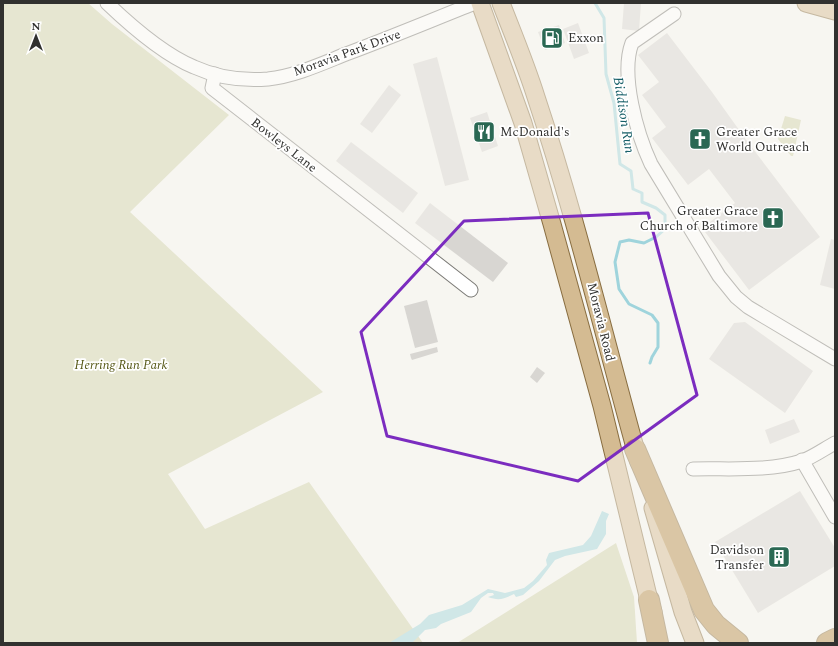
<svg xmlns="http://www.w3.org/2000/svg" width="838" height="646" font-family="Spectral,serif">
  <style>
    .green { fill: #d0d2ac }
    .water { fill: #9fd4dc }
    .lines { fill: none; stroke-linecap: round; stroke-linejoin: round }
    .stream { stroke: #9fd4dc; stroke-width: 3 }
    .building { fill: #d8d6d2 }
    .minor-casing { stroke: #7b7a76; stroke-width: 15 }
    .major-casing { stroke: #886d40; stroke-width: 19 }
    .highway-casing { stroke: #886d40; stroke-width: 22 }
    .minor { stroke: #fff; stroke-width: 13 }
    .major { stroke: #d4bb92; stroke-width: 17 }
    .highway { stroke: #b78d49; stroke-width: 20 }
    .marked { fill: none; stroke: #7b2cbf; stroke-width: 3; stroke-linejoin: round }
    .labels { text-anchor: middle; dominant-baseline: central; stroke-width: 3.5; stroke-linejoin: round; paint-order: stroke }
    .poi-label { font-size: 13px; fill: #31312f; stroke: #fff; text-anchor: start }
    .street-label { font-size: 13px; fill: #31312f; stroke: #fff }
    .park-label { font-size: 13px; font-style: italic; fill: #575917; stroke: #fff }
    .water-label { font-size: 14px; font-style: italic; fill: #175f68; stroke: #fff }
  </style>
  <rect width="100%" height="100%" fill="#f7f6f1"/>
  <g class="green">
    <polygon points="3,3 88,3 112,24 229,115 130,212 323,392 168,474 205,529 309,482 423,643 3,643"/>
    <polygon points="785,116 801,120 793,156 791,156 778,139"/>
    <polygon points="616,543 634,597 637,643 457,643"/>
  </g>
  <path class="water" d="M 602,511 L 609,514 L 606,521 L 606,534 L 597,549 L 565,556 L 555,560 L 539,581 L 523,595 L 516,597 L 514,594 C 504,599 499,601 488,597 L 494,595 L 493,593 L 488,593 L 481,598 L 471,612 L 441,624 L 436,628 L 425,630 L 413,642 L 389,643 L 420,624 L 429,615 L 462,605 L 488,589 L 505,593 L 524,588 L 533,581 L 547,565 L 546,560 L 549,553 L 583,545 L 591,536 Z"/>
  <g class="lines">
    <polyline class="stream" points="595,3 604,18 606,74 614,103 620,164 631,171 633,189 642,193 642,202 656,208 665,215 665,229 656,237 644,243 629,240 620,242 615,262 619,289 629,304 652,315 658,323 658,347 652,357 650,363"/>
  </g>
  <g class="building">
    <polygon points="624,3 641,3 639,31 622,29"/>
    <polygon points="578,23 589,53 574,59 563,29"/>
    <polygon points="559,25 565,43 545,50 538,32"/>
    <polygon points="667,33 712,92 747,141 820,237 749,290 702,228 735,203 709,169 688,185 652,138 666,127 642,95 659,82 638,55"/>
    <polygon points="437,57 469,180 445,186 413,64"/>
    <polygon points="389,85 401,95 372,133 360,124"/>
    <polygon points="487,112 498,146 482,152 470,118"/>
    <polygon points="351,142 418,193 403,213 336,161"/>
    <polygon points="430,203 508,263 493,282 415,223"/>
    <polygon points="831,239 835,240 835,289 820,285"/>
    <polygon points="427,300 438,342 415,348 404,306"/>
    <polygon points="745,322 813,371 785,413 709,359 734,323"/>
    <polygon points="437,347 438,352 412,360 411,358 410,354"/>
    <polygon points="537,367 545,373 537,383 530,377"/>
    <polygon points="794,419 800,432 770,444 765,430"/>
    <polygon points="800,491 835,548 835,566 758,613 715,542"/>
  </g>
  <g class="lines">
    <g class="minor-casing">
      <g id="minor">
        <path d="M 107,3 C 130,25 165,55 194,67 C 216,77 243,81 268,79 C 295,76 321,64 346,54 C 389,38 432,20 475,3"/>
        <path d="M 674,14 L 632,43 C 620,75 637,134 651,164 L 719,276 L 736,297 L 748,307 L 835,359"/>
        <polyline points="215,74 212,88 471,290"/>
        <polyline points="802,460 835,517"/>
        <path d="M 693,469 C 728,468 768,472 802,461 C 813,457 824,449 835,443"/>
      </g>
    </g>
    <g class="major-casing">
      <g id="major">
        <polyline points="480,3 523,123 552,224 602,406 649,600 653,612"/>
        <path d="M 501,3 C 513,34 526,65 536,97 C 576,217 605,340 639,462"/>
        <polyline points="806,3 835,11"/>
        <polyline points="653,508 683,612 695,643"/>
      </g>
    </g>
    <g class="highway-casing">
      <g id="highway">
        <polyline points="635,449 704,610 716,625 738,643"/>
        <polyline points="649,600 658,643"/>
        <polyline points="827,643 835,639"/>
      </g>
    </g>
    <use href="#minor" class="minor"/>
    <use href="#major" class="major"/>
    <use href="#highway" class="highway"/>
  </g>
  <path d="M0 0H838V646H0ZM 648,213 L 697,395 L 578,481 L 387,436 L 361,332 L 464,221 Z" fill="#f7f6f1" fill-opacity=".55" fill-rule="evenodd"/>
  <path class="marked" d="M 648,213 L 697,395 L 578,481 L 387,436 L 361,332 L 464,221 Z"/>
  <defs>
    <g id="fuel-square" transform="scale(1.15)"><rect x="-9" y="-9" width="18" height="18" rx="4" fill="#2a6853" stroke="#fff"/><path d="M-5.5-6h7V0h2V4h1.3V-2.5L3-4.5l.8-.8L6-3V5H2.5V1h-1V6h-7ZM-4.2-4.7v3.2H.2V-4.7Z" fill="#fff"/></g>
    <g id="restaurant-square" transform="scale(1.15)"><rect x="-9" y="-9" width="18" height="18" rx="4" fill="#2a6853" stroke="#fff"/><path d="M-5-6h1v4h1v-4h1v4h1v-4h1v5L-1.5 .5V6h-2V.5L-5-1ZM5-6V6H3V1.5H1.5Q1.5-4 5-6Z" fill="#fff"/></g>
    <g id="church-square" transform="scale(1.15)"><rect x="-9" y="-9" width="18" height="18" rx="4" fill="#2a6853" stroke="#fff"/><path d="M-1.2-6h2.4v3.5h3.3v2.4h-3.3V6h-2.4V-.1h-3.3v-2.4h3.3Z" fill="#fff"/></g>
    <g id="building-square" transform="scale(1.15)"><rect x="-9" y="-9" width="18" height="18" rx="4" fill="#2a6853" stroke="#fff"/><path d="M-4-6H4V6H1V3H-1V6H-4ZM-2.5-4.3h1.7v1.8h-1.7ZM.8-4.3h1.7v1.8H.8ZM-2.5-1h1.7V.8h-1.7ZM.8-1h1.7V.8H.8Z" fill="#fff"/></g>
  </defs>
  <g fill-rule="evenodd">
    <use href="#fuel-square" x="552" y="38"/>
    <use href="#restaurant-square" x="484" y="132"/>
    <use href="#church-square" x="700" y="139"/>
    <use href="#church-square" x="773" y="218"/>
    <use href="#building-square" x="779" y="557"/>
  </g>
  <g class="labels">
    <g class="poi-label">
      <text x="568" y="38">Exxon</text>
      <text x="500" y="132">McDonald's</text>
      <text x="716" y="132">Greater Grace<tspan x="716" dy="15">World Outreach</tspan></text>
      <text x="758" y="211" text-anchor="end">Greater Grace<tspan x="758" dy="15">Church of Baltimore</tspan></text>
      <text x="764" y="550" text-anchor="end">Davidson<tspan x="764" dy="15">Transfer</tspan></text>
    </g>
    <g class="street-label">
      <text transform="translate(347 53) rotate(-20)">Moravia Park Drive</text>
      <text transform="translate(284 145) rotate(38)">Bowleys Lane</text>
      <text transform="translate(601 322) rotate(76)">Moravia Road</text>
    </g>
    <g class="park-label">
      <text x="121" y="365">Herring Run Park</text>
    </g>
    <g class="water-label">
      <text transform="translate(624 115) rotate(81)">Biddison Run</text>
    </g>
  </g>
  <rect width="838" height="646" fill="none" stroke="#31312f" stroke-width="8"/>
  <g transform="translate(36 36)" stroke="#ffffff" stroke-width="3" paint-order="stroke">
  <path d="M0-3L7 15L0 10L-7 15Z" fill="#31312f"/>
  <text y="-6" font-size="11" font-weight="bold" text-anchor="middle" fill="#31312f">N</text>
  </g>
</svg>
